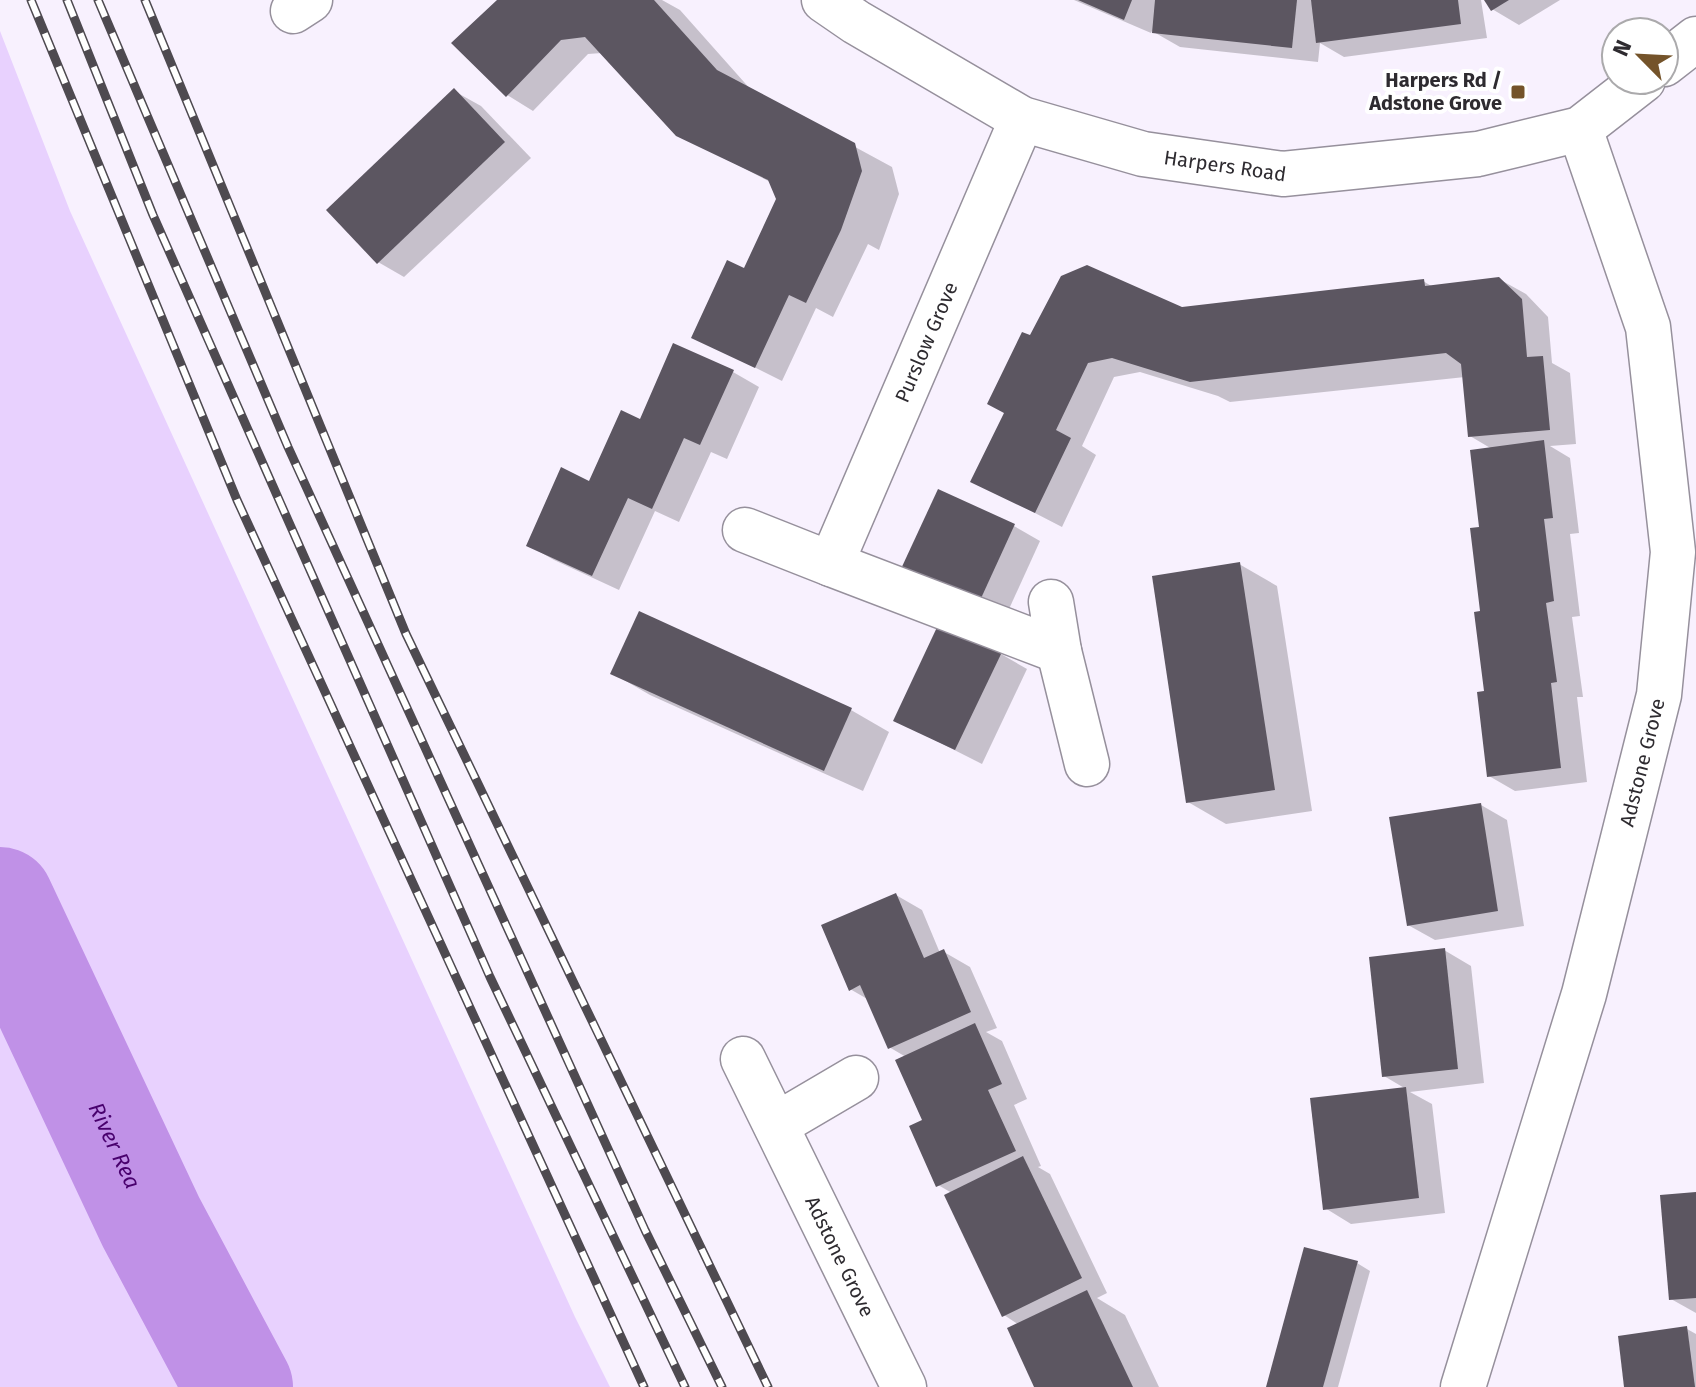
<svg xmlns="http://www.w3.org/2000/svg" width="1696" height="1387" font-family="'Fira Sans',sans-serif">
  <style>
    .green { fill: #e8d1fe }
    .shadow { fill: #0003 }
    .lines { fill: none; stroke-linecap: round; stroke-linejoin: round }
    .river { stroke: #c091e7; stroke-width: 108 }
    .building { fill: #5c5661 }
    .street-casing { stroke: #96909c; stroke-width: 47 }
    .street { stroke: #fff; stroke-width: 44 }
    .rail-casing { stroke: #4e4a50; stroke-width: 9 }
    .rail { stroke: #fff; stroke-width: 6; stroke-dasharray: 18; stroke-linecap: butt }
    .poi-dot { fill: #74532a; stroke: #fff; stroke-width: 3 }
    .labels { text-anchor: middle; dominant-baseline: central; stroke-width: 8; stroke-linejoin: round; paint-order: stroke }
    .poi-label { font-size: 20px; font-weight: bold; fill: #2e2b30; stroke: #fff; text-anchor: end }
    .street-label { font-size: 20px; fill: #2e2b30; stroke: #fff }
    .water-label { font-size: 22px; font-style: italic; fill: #48016d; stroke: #fff }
  </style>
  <rect width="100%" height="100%" fill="#f8f1fe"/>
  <polygon class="green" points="0,31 70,211 575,1317 610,1387 0,1387"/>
  <g class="shadow">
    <polygon points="500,0 662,0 680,10 752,91 892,167 899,194 879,250 868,244 833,317 816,308 782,381 694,337 745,271 786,202 772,183 678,134 602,53 588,54 533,111 507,95"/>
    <polygon points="1074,0 1481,0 1487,38 1344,57 1320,43 1318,62 1180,47 1152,31 1151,33"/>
    <polygon points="1486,0 1560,0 1519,25 1492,9"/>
    <polygon points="454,91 481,106 531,158 404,277 378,262"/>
    <polygon points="1499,279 1526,294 1548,317 1552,363 1570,373 1576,444 1550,446 1570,458 1579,533 1570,534 1580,616 1572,617 1583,697 1577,697 1587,782 1515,791 1489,776 1481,529 1492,449 1470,436 1465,377 1230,402 1218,396 1140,372 1114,377 1082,446 1096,455 1062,527 973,481 1006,413 1031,338 1182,309 1423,281 1433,287"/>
    <polygon points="733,372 759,387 727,459 711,452 679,522 655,511 619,590 554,560 528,545 590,483 641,422"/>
    <polygon points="1014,526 1040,541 1004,620 929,585"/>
    <polygon points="1239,564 1277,586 1312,811 1226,824 1188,802"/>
    <polygon points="640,614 851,710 889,732 863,791 650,695 612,673"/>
    <polygon points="1001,654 1027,669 982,764 895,720"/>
    <polygon points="1481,805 1507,820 1524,926 1435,940 1408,925"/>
    <polygon points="896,895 922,910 940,953 944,952 970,967 997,1028 986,1032 1002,1041 1027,1099 1014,1105 1041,1166 1038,1167 1050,1174 1107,1293 1097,1298 1125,1315 1159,1387 1037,1387 1019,1325 1004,1315 952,1193 938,1185 925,1121 906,1057 889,1047 869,1000 850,989"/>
    <polygon points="1444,950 1471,966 1484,1083 1410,1092 1432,1104 1445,1213 1351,1224 1325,1208 1406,1089 1384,1076"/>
    <polygon points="1696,1194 1696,1313 1671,1299"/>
    <polygon points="1357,1263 1370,1271 1338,1387 1268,1387"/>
    <polygon points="1687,1329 1696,1334 1696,1387 1626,1387"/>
  </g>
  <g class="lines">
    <path class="river" id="s1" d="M 0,901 L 151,1222 L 239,1387"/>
  </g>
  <g class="building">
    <polygon points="497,0 654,0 717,70 855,143 862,171 841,230 806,303 789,295 755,368 691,338 727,260 744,268 776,199 768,180 676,136 585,37 561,40 506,97 451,43"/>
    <polygon points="1078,0 1132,0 1124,20"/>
    <polygon points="1155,0 1297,0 1292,48 1152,33"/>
    <polygon points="1311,0 1458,0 1461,24 1316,43"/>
    <polygon points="1484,0 1509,0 1491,11"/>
    <polygon points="454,88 505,142 377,264 326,210"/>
    <polygon points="1087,265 1182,307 1424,279 1425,286 1499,277 1522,299 1527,357 1543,356 1550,430 1468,437 1461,364 1446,353 1190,382 1112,358 1088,363 1056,430 1071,438 1035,513 970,482 1004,413 987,404 1022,332 1030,335 1061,276"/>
    <polygon points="673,343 734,370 700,445 684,438 652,509 628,498 592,576 526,546 561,467 589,481 621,410 640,419"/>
    <polygon points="1544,440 1553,518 1544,519 1554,601 1546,603 1557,682 1551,683 1561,768 1487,777 1477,692 1484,691 1474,612 1480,611 1470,528 1479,527 1470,450"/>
    <polygon points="938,489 1015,524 977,607 900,571"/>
    <polygon points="1240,562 1275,790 1186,803 1152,576"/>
    <polygon points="639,611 852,708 824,771 610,674"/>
    <polygon points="939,623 1002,652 955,750 893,721"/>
    <polygon points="1481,803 1498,911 1407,926 1389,817"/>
    <polygon points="896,893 924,958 944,949 971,1012 888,1049 860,985 849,991 821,925"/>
    <polygon points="1445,948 1458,1069 1382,1077 1369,957"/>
    <polygon points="975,1023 1002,1084 988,1090 1016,1151 936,1187 909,1126 922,1120 895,1060"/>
    <polygon points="1406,1087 1419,1198 1323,1210 1310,1098"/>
    <polygon points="1023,1156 1082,1278 1002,1317 944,1195"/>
    <polygon points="1696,1192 1696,1298 1669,1300 1660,1195"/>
    <polygon points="1304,1247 1358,1261 1323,1387 1266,1387"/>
    <polygon points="1087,1290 1133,1387 1034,1387 1007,1328"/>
    <polygon points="1687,1326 1695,1387 1624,1387 1618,1336"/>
  </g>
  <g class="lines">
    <g class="street-casing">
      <g id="street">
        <path id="s2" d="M 824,0 L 856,22 L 1022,119 L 1143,154 L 1283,174 L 1478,154 L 1580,129 L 1643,80"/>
        <polyline points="293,11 310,0"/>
        <polyline points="1664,64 1696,39"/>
        <path id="s3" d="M 745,530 L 831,564 L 1022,119"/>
        <polyline points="831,564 1059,651 1051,602"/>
        <polyline points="1059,651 1087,764"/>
        <path id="s4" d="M 743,1059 L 904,1387"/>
        <polyline points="776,1125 856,1078"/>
        <path id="s5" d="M 1463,1387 L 1584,994 L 1659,695 L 1673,552 L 1648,327 L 1580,129"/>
      </g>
    </g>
    <use href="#street" class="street"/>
    <g class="rail-casing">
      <g id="rail">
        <polyline points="31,0 237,500 644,1387"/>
        <polyline points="67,0 153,215 490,977 685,1387"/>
        <polyline points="98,0 288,447 645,1230 722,1387"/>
        <polyline points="145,0 406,634 768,1387"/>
      </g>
    </g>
    <use href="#rail" class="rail"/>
  </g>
  <rect class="poi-dot" x="1510" y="84" width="16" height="16" rx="4"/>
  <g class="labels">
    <g class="poi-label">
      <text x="1502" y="80">Harpers Rd /<tspan x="1502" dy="23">Adstone Grove</tspan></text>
    </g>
    <g class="street-label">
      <text stroke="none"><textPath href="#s2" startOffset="440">Harpers Road</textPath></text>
      <text stroke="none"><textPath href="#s3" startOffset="334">Purslow Grove</textPath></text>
      <text stroke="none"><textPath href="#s5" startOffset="650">Adstone Grove</textPath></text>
      <text stroke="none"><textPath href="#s4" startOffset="220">Adstone Grove</textPath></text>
    </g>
    <g class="water-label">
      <text stroke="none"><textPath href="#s1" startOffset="270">River Rea</textPath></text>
    </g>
  </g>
  <g transform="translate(1640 56) rotate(294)"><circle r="38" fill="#ffffff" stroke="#abaaac" stroke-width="2"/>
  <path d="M0-6L14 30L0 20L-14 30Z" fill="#74532a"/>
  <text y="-12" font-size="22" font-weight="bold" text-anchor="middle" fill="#2e2b30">N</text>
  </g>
</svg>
